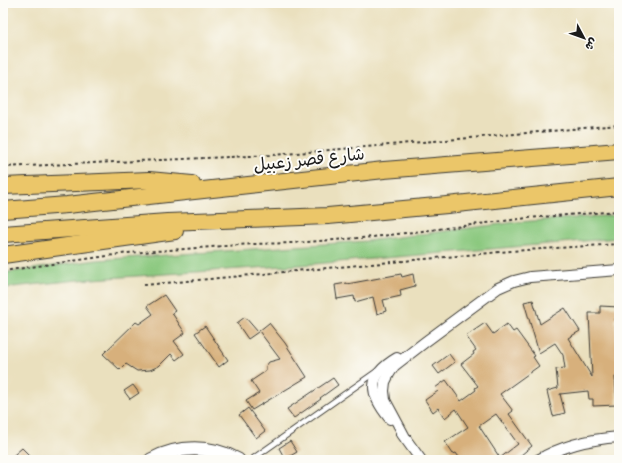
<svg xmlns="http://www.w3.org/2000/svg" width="622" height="463" font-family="Itim,'Playpen Sans Arabic',sans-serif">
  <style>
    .green { fill: #8ac87e; stroke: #53724d }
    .building { fill: #d7b07b; fill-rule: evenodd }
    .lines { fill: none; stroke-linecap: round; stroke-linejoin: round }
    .service-casing { stroke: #3b3934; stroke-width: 7 }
    .minor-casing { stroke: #3b3934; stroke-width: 12 }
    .tertiary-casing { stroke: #3b3934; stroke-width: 15 }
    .primary-casing { stroke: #3b3934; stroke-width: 18 }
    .path { stroke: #3b3934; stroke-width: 2; stroke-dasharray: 3 3; stroke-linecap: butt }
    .service { stroke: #fff; stroke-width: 5 }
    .minor { stroke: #fff; stroke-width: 10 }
    .tertiary { stroke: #fff; stroke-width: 13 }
    .primary { stroke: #ebc669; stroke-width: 16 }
    .labels { text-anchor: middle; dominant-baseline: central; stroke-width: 4; stroke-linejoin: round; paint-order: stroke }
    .street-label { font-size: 17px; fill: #1c1c1c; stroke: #fdfcf7 }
  </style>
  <rect width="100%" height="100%" fill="#fdfcf7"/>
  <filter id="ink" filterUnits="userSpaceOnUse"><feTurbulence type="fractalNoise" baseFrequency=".025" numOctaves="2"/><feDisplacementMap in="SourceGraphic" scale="8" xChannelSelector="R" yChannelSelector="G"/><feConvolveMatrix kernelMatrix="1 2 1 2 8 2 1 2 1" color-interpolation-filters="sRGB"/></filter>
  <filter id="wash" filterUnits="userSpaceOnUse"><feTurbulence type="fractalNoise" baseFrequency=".012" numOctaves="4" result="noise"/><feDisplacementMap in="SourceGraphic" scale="16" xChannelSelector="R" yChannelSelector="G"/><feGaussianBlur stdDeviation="0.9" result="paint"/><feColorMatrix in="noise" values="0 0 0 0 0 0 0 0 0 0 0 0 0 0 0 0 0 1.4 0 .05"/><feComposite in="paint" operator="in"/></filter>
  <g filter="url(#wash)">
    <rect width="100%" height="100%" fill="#eae0be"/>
    <polygon class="green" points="619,215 619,238 314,264 78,280 3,288 3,273 97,260 367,241 517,222"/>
    <g id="blocks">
      <g class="building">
        <polygon points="401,274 402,277 413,274 415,286 400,290 401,296 383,300 386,311 377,314 373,297 355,302 354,296 337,299 335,285 347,283 347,284"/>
        <polygon points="164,295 175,311 172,313 185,333 174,341 184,354 176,360 171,354 159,366 150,370 137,371 126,364 120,370 103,354 136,322 139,324 153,314 147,306"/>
        <polygon points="533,300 540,324 565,308 580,331 568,338 592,377 589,313 600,313 600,306 619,307 619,318 615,319 617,349 619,349 619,376 615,377 617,405 593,406 593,399 589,399 588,391 560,394 565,413 553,416 547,391 558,388 556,369 565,368 563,355 555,343 539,353 524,302"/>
        <polygon points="245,317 258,332 248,339 237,323"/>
        <polygon points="269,323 285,343 307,377 252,410 246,401 259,393 251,381 266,371 266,366 269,362 280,359 259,331"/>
        <path d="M 485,323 L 493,334 L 507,324 L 513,332 L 516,330 L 535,356 L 533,357 L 539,366 L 500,394 L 513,411 L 509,414 L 532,446 L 515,460 L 461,460 L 456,453 L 453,454 L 445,442 L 468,427 L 456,409 L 445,418 L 438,408 L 433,412 L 425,400 L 438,391 L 435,388 L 446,380 L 461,401 L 476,390 L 475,388 L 478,386 L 461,364 L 474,354 L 473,352 L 476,350 L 466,336 ZM 496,414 L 518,444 L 500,458 L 479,426 Z"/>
        <polygon points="205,326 228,360 219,367 195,333"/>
        <polygon points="449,354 455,362 439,374 433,366"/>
        <polygon points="333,378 338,385 320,398 321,399 294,418 287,409"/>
        <polygon points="133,385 139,393 130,399 124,391"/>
        <polygon points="248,408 265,431 256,438 239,415"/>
        <polygon points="290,441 297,452 285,459 279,448"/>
        <polygon points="22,448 34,460 8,460"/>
      </g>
    </g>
  </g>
  <g filter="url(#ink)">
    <use href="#blocks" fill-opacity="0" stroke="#3b3934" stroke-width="1"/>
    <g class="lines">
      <g class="service-casing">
        <polyline id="service" points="251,460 376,372"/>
      </g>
      <g class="minor-casing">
        <g id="minor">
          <path d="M 390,419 C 369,394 366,376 397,358"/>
          <polyline points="402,434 421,460"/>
          <polyline points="406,439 385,400 384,391 385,382 389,374 394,366 425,342 498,288 514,281 530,277 619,270"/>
          <path d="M 538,460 C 563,445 591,439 619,437"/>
        </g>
      </g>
      <g class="tertiary-casing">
        <path id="tertiary" d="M 151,460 C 177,445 212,445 238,460"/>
      </g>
      <g class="primary-casing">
        <g id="primary">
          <polyline points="3,186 149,180 192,184"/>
          <polyline points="3,210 67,205 384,170 619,151"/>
          <polyline points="3,234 167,222 328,216 447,205 619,187"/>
          <polyline points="3,255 175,231"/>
        </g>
      </g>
      <g class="path">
        <polyline points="3,167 273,155 619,125"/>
        <polyline points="3,271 128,253 253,244 293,243 373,237 528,218 619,211"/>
        <polyline points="144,285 511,251 619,244"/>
      </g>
      <use href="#service" class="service"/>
      <use href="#minor" class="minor"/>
      <use href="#tertiary" class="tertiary"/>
      <use href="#primary" class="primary"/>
    </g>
  </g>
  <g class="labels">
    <g class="street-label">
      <text transform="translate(309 159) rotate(-6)">شارع قصر زعبيل</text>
    </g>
  </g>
  <rect width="622" height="463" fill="none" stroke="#fdfcf7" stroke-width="16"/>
  <g transform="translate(584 38) rotate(131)" stroke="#fdfcf7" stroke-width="3" paint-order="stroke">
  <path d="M0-3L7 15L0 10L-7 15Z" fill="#1c1c1c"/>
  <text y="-6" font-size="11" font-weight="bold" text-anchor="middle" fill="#1c1c1c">ش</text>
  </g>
</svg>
